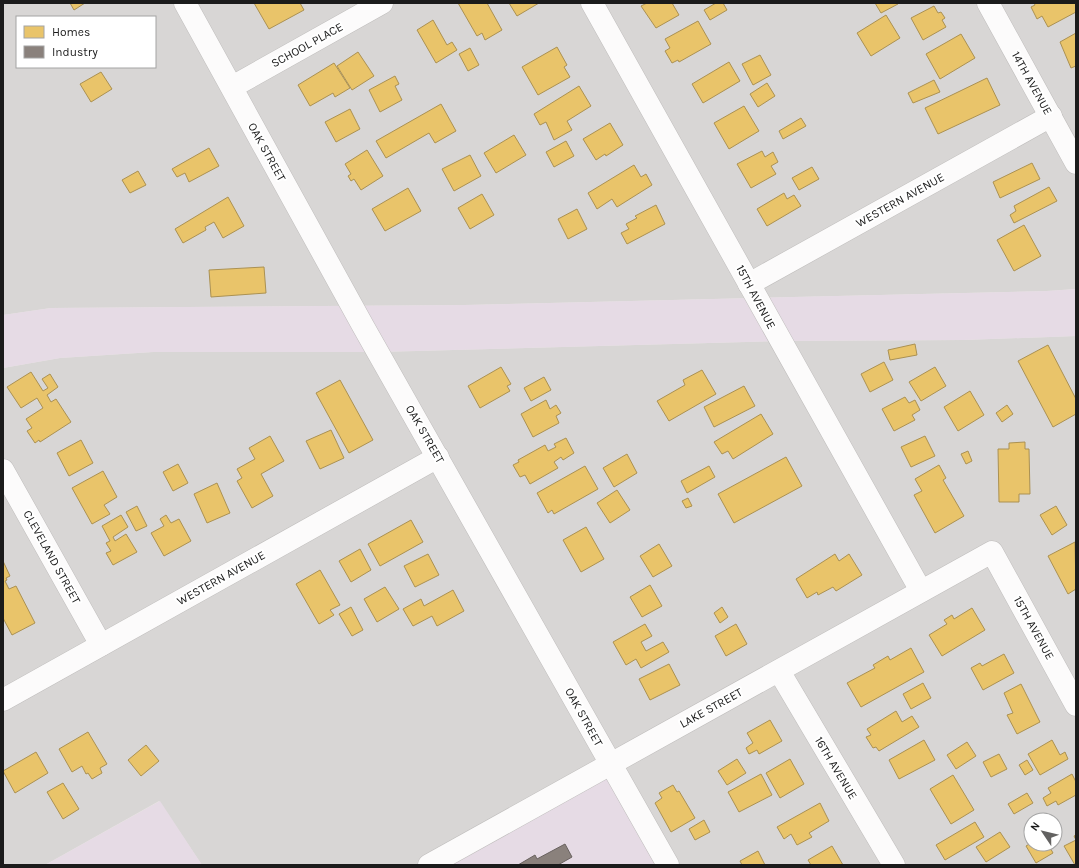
<svg xmlns="http://www.w3.org/2000/svg" width="1079" height="868" font-family="Karla,sans-serif">
  <style>
    .residential { fill: #d8d6d5; fill-rule: evenodd }
    .industrial { fill: #e6dbe5 }
    .homes { fill: #e9c46a; stroke: #ab9152 }
    .industry { fill: #8a817c; stroke: #69625f }
    .lines { fill: none; stroke-linecap: round; stroke-linejoin: round }
    .minor-casing { stroke: #bfbdbc; stroke-width: 23 }
    .minor { stroke: #fcfbfb; stroke-width: 22 }
    .labels { text-anchor: middle; dominant-baseline: central; stroke-width: 4; stroke-linejoin: round; paint-order: stroke }
    .street-label { font-size: 12px; fill: #1b1b1b; stroke: #fff }
  </style>
  <rect width="100%" height="100%" fill="#e9e6e3"/>
  <g class="residential">
    <path d="M 3,3 L 1076,3 L 1076,289 L 1047,291 L 465,305 L 51,308 L 3,315 ZM 17,17 L 155,17 L 155,67 L 17,67 Z"/>
    <path d="M 1076,336 L 1076,865 L 202,865 L 159,801 L 45,865 L 3,865 L 3,368 L 60,358 L 153,352 L 378,352 L 779,341 L 964,340 ZM 1031,820 L 1055,820 L 1055,844 L 1031,844 Z"/>
  </g>
  <g class="industrial">
    <polygon points="1076,289 1076,336 964,340 779,341 378,352 153,352 60,358 3,368 3,315 51,308 465,305 1047,291"/>
    <polygon points="610,764 668,865 429,865"/>
    <polygon points="160,801 202,865 45,865"/>
  </g>
  <g class="homes">
    <polygon points="70,3 85,3 74,10"/>
    <polygon points="254,3 300,3 304,10 269,29"/>
    <polygon points="458,3 487,3 502,30 485,40 482,33 477,36"/>
    <polygon points="509,3 539,3 517,16"/>
    <polygon points="647,3 672,3 679,15 656,28 641,6"/>
    <polygon points="716,3 723,3 727,10 710,20 704,10"/>
    <polygon points="875,3 897,3 898,4 881,13"/>
    <polygon points="1034,3 1076,3 1076,12 1048,27 1042,16 1037,19 1031,7 1035,5"/>
    <polygon points="934,6 938,13 941,12 945,18 942,20 946,27 923,40 911,18"/>
    <polygon points="886,15 900,38 871,56 857,33"/>
    <polygon points="433,20 447,45 452,42 457,50 436,63 417,30"/>
    <polygon points="698,21 711,44 679,62 678,60 672,63 665,51 670,48 665,39"/>
    <polygon points="1076,33 1076,66 1071,68 1060,42"/>
    <polygon points="961,34 975,58 940,79 926,54"/>
    <polygon points="557,47 567,65 564,67 570,77 538,95 522,67"/>
    <polygon points="470,48 479,65 468,71 459,54"/>
    <polygon points="358,52 374,76 352,90 337,66"/>
    <polygon points="760,55 771,75 753,85 742,64"/>
    <polygon points="729,62 740,81 703,103 692,84"/>
    <polygon points="334,63 350,88 335,97 333,93 310,106 298,85"/>
    <polygon points="101,72 112,89 91,102 80,84"/>
    <polygon points="395,76 399,84 395,86 402,100 380,112 369,90"/>
    <polygon points="987,78 1000,105 938,134 925,108"/>
    <polygon points="934,80 940,92 913,103 908,93"/>
    <polygon points="767,83 775,96 758,107 750,94"/>
    <polygon points="579,86 591,106 567,121 572,130 554,140 546,122 540,125 534,114"/>
    <polygon points="441,104 456,131 435,143 429,133 386,158 376,141"/>
    <polygon points="744,106 759,131 729,149 714,123"/>
    <polygon points="350,109 360,129 336,142 325,122"/>
    <polygon points="801,118 806,126 783,139 779,131"/>
    <polygon points="610,123 623,145 606,156 605,154 596,160 583,139"/>
    <polygon points="514,135 526,155 496,173 484,153"/>
    <polygon points="566,141 574,156 554,167 546,152"/>
    <polygon points="209,148 219,166 189,182 185,173 177,177 172,169"/>
    <polygon points="367,150 383,176 361,190 354,179 351,181 348,176 351,174 345,164"/>
    <polygon points="762,151 765,157 773,152 778,162 771,166 776,174 751,188 737,164"/>
    <polygon points="470,155 481,176 454,191 442,169"/>
    <polygon points="1032,163 1040,179 1000,198 993,182"/>
    <polygon points="634,165 641,177 646,174 652,185 617,207 612,199 597,209 588,193"/>
    <polygon points="812,167 819,179 799,190 792,178"/>
    <polygon points="138,171 146,185 130,193 122,180"/>
    <polygon points="1049,187 1057,201 1014,223 1010,215 1016,211 1014,206"/>
    <polygon points="408,188 421,211 385,231 372,209"/>
    <polygon points="784,193 787,199 794,195 801,206 767,226 757,209"/>
    <polygon points="482,194 494,215 470,229 458,208"/>
    <polygon points="228,197 244,226 223,238 214,222 205,227 206,230 183,243 175,229"/>
    <polygon points="656,205 665,224 627,244 621,233 629,229 626,224 637,218 635,216"/>
    <polygon points="577,209 587,229 568,239 558,219"/>
    <polygon points="1024,225 1041,256 1014,271 997,240"/>
    <polygon points="264,267 266,293 211,297 209,270"/>
    <polygon points="915,344 917,355 890,360 888,350"/>
    <polygon points="1048,345 1076,399 1076,414 1053,427 1018,361"/>
    <polygon points="884,362 893,380 870,392 861,374"/>
    <polygon points="501,367 511,384 507,386 510,391 480,408 468,386"/>
    <polygon points="935,367 946,386 921,401 909,382"/>
    <polygon points="702,370 716,394 669,421 657,401 685,385 683,380"/>
    <polygon points="31,372 43,391 48,388 42,379 50,374 58,387 47,395 51,402 56,399 71,422 40,442 39,440 35,443 27,431 32,428 26,419 43,408 37,398 21,408 7,387"/>
    <polygon points="544,377 551,390 531,401 524,388"/>
    <polygon points="340,380 373,440 349,453 316,393"/>
    <polygon points="744,386 755,406 714,427 704,407"/>
    <polygon points="970,391 984,415 958,431 944,407"/>
    <polygon points="905,397 909,403 915,400 920,410 912,415 915,420 894,431 882,409"/>
    <polygon points="546,400 550,409 556,405 561,413 556,416 559,423 533,437 521,414"/>
    <polygon points="1007,405 1013,414 1002,422 996,413"/>
    <polygon points="761,414 773,434 733,459 728,451 722,454 714,442"/>
    <polygon points="331,430 344,458 320,469 306,441"/>
    <polygon points="270,436 284,461 261,474 273,496 252,508 237,481 242,478 237,469 255,459 249,448"/>
    <polygon points="925,436 935,456 911,467 901,447"/>
    <polygon points="566,438 574,453 563,460 561,457 554,462 558,468 530,484 525,475 520,477 513,465 519,462 518,460 545,445 548,451 556,447 554,444"/>
    <polygon points="81,440 93,463 69,476 57,453"/>
    <polygon points="1025,442 1025,449 1029,449 1030,494 1019,494 1019,502 999,502 998,449 1009,449 1009,443"/>
    <polygon points="968,451 972,461 966,464 961,454"/>
    <polygon points="627,454 637,473 614,487 603,468"/>
    <polygon points="786,457 802,486 734,523 718,494"/>
    <polygon points="178,464 188,483 173,491 163,472"/>
    <polygon points="939,465 946,478 943,480 964,516 935,533 914,495 922,491 915,479"/>
    <polygon points="585,466 598,489 554,514 552,510 548,513 537,493"/>
    <polygon points="709,466 715,477 687,493 681,481"/>
    <polygon points="103,471 117,497 104,505 110,514 92,524 72,488"/>
    <polygon points="217,483 230,513 207,523 194,494"/>
    <polygon points="617,490 630,510 610,523 597,503"/>
    <polygon points="688,498 692,506 686,508 682,501"/>
    <polygon points="137,506 147,526 136,531 126,512"/>
    <polygon points="1056,506 1067,525 1052,535 1040,515"/>
    <polygon points="121,515 128,527 113,537 115,541 126,534 137,552 113,565 106,553 111,551 106,543 110,541 102,526"/>
    <polygon points="166,515 171,523 179,519 191,541 164,556 151,533 164,526 160,519"/>
    <polygon points="411,520 423,542 380,566 368,544"/>
    <polygon points="586,527 604,559 581,572 563,540"/>
    <polygon points="1075,542 1076,589 1068,594 1048,556"/>
    <polygon points="659,544 672,566 653,577 640,556"/>
    <polygon points="360,549 371,570 351,582 339,561"/>
    <polygon points="428,554 439,575 415,587 404,566"/>
    <polygon points="835,554 839,561 849,554 862,575 836,591 833,587 818,595 817,592 807,598 796,579"/>
    <polygon points="3,561 10,576 6,578 7,580 5,581 9,589 16,586 35,623 12,635 3,618"/>
    <polygon points="320,570 340,605 330,610 334,615 319,624 296,584"/>
    <polygon points="650,585 662,606 642,617 630,597"/>
    <polygon points="385,587 399,609 377,622 364,599"/>
    <polygon points="453,590 464,611 437,626 432,616 413,626 403,609 421,599 424,606"/>
    <polygon points="351,607 363,630 352,636 339,614"/>
    <polygon points="722,607 728,617 720,623 714,613"/>
    <polygon points="972,608 985,630 942,656 929,635 947,624 944,620 952,615 954,619"/>
    <polygon points="645,624 652,636 641,642 646,651 663,642 669,652 641,668 636,659 626,665 613,642"/>
    <polygon points="736,624 747,644 726,656 715,636"/>
    <polygon points="911,648 924,672 861,707 847,683 875,668 873,665 888,656 890,660"/>
    <polygon points="1004,654 1014,673 983,690 971,668 980,663 982,666"/>
    <polygon points="669,664 680,685 650,700 639,679"/>
    <polygon points="923,683 931,698 911,709 903,694"/>
    <polygon points="1021,684 1040,722 1017,734 1007,715 1013,713 1004,693"/>
    <polygon points="896,711 902,722 912,716 919,727 879,751 876,747 873,748 866,737 871,735 867,729"/>
    <polygon points="770,720 782,741 759,754 757,750 749,754 746,748 753,743 747,733"/>
    <polygon points="88,732 107,764 100,768 102,773 92,779 88,773 86,774 82,766 72,772 59,749"/>
    <polygon points="924,740 935,760 899,779 889,760"/>
    <polygon points="1052,740 1060,755 1065,752 1068,759 1040,775 1028,754"/>
    <polygon points="967,742 976,756 956,769 947,755"/>
    <polygon points="146,745 159,761 141,776 128,760"/>
    <polygon points="36,752 48,773 15,793 3,771"/>
    <polygon points="999,754 1007,769 991,777 983,762"/>
    <polygon points="737,759 746,773 727,785 718,771"/>
    <polygon points="790,759 804,784 780,798 766,773"/>
    <polygon points="1027,760 1033,770 1025,775 1019,765"/>
    <polygon points="761,774 772,795 739,812 728,792"/>
    <polygon points="1072,774 1076,782 1076,795 1058,805 1056,801 1047,806 1043,798 1051,793 1048,788"/>
    <polygon points="953,775 974,810 951,824 930,789"/>
    <polygon points="63,783 79,809 63,819 47,792"/>
    <polygon points="673,785 677,792 679,791 695,818 671,832 655,803 662,798 659,793"/>
    <polygon points="1027,793 1033,803 1014,814 1008,804"/>
    <polygon points="820,803 829,821 809,833 812,837 797,845 791,834 784,839 777,827"/>
    <polygon points="704,820 710,832 695,840 689,829"/>
    <polygon points="975,822 984,837 945,860 936,845"/>
    <polygon points="1000,832 1010,847 986,862 976,847"/>
    <polygon points="1076,835 1076,865 1075,865 1064,846 1076,840 1074,836"/>
    <polygon points="1031,843 1048,844 1053,853 1036,863 1026,846"/>
    <polygon points="832,846 843,865 811,865 808,860"/>
    <polygon points="758,851 765,865 742,865 740,861"/>
  </g>
  <polygon class="industry" points="565,844 572,857 558,865 518,865 535,855 537,859"/>
  <g class="lines">
    <g class="minor-casing">
      <g id="minor">
        <polyline points="185,3 363,326 668,865"/>
        <polyline points="592,3 921,591"/>
        <polyline points="988,3 1076,163"/>
        <polyline points="232,87 382,3"/>
        <polyline points="749,284 1051,116"/>
        <polyline points="3,470 101,645"/>
        <polyline points="779,671 894,865"/>
        <polyline points="3,700 438,457"/>
        <polyline points="429,865 992,552 1076,705"/>
      </g>
    </g>
    <use href="#minor" class="minor"/>
  </g>
  <g class="labels">
    <g class="street-label">
      <text transform="translate(307 45) rotate(-29)">SCHOOL PLACE</text>
      <text transform="translate(1032 83) rotate(61)">14TH AVENUE</text>
      <text transform="translate(267 152) rotate(61)">OAK STREET</text>
      <text transform="translate(900 200) rotate(-29)">WESTERN AVENUE</text>
      <text transform="translate(756 297) rotate(62)">15TH AVENUE</text>
      <text transform="translate(425 434) rotate(60)">OAK STREET</text>
      <text transform="translate(52 557) rotate(61)">CLEVELAND STREET</text>
      <text transform="translate(221 578) rotate(-29)">WESTERN AVENUE</text>
      <text transform="translate(1034 628) rotate(61)">15TH AVENUE</text>
      <text transform="translate(711 708) rotate(-29)">LAKE STREET</text>
      <text transform="translate(584 717) rotate(61)">OAK STREET</text>
      <text transform="translate(836 768) rotate(59)">16TH AVENUE</text>
    </g>
  </g>
  <rect width="1079" height="868" fill="none" stroke="#1b1b1b" stroke-width="8"/>
  <rect x="16" y="16" width="140" height="52" fill="#ffffff" stroke="#a4a4a4"/>
  <rect x="24" y="26" width="20" height="12" fill="#e9c46a" stroke="#a4a4a4"/>
  <text x="52" y="36" font-size="12" fill="#1b1b1b">Homes</text>
  <rect x="24" y="46" width="20" height="12" fill="#8a817c" stroke="#a4a4a4"/>
  <text x="52" y="56" font-size="12" fill="#1b1b1b">Industry</text>
  <g transform="translate(1043 832) rotate(305)"><circle r="19" fill="#ffffff" stroke="#a4a4a4"/>
  <path d="M0-3L7 15L0 10L-7 15Z" fill="#636261"/>
  <text y="-6" font-size="11" font-weight="bold" text-anchor="middle" fill="#1b1b1b">N</text>
  </g>
</svg>
